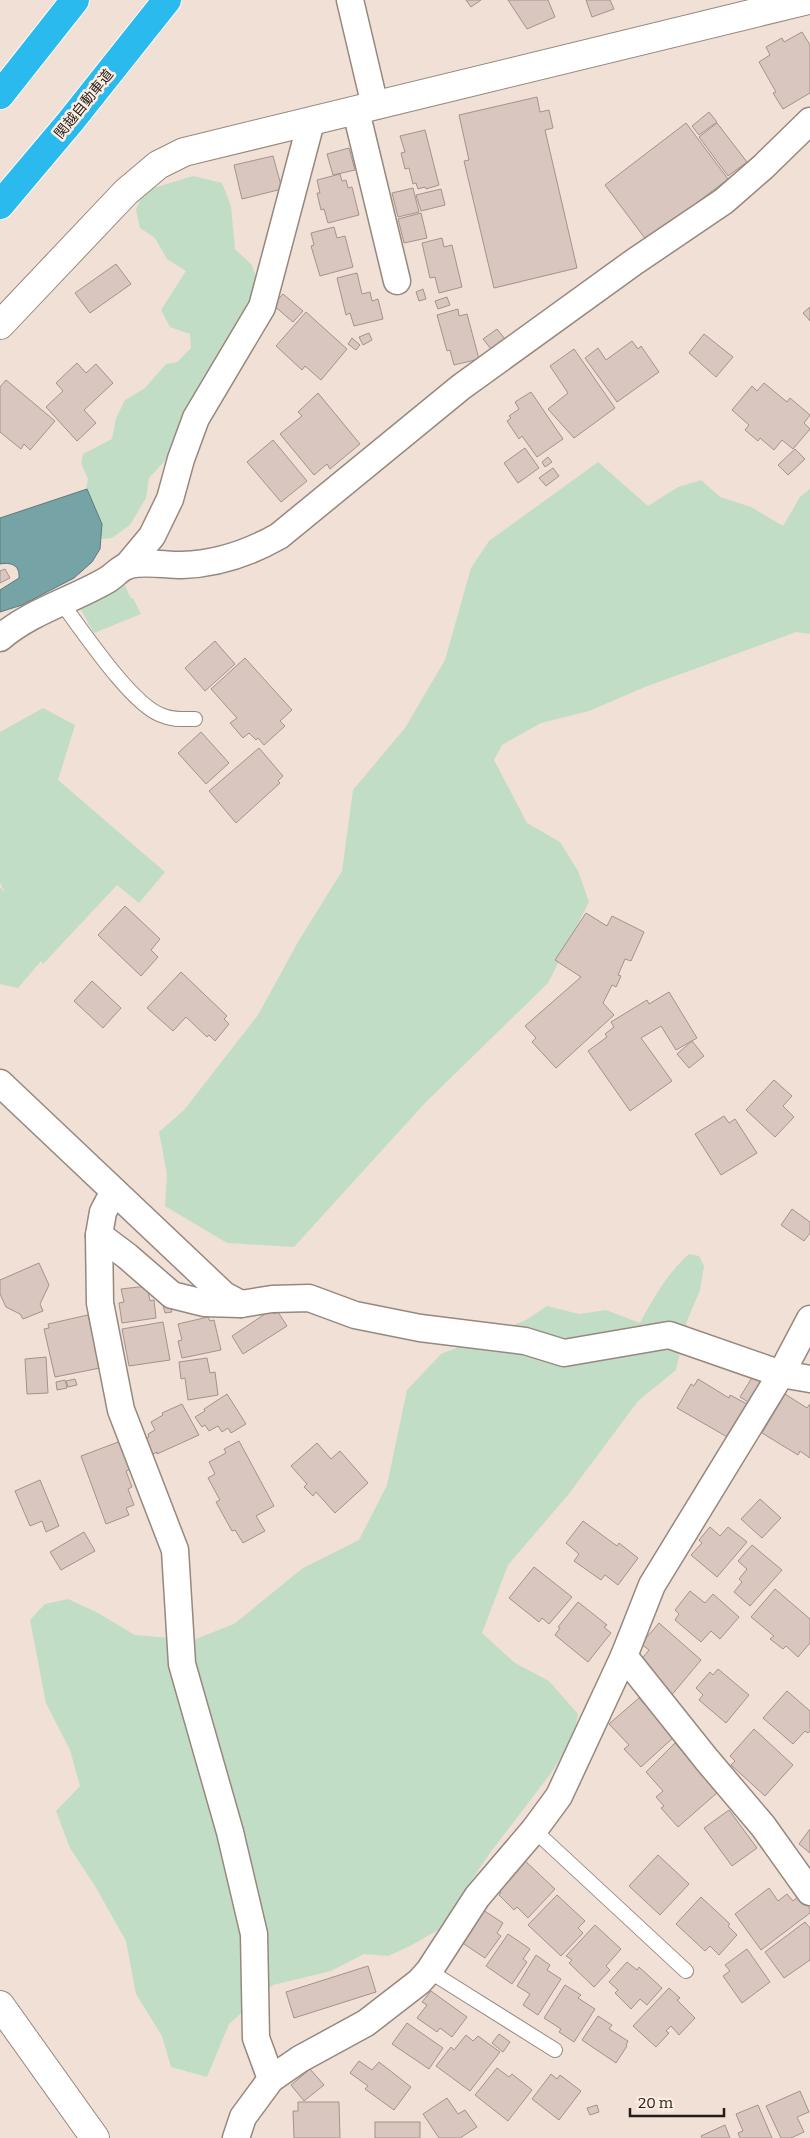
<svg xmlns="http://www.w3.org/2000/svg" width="810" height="2138" font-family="Bitter,'Noto Sans JP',serif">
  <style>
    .green { fill: #c2ddc6 }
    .water { fill: #76a3a5; stroke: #5d7b7b }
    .building { fill: #d9c6bf; stroke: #a4928c }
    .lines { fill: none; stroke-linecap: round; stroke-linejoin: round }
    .lane-casing { stroke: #97887e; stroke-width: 16 }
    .street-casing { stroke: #97887e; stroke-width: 29 }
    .secondary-casing { stroke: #97887e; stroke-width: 30 }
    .highway-casing { stroke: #fff; stroke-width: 30 }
    .lane { stroke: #fff; stroke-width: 14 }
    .street { stroke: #fff; stroke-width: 26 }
    .secondary { stroke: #fff; stroke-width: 28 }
    .highway { stroke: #2abaed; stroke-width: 28 }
    .labels { text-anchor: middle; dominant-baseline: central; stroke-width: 5; stroke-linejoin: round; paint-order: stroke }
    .street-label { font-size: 14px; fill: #241e1a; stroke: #fdede2 }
  </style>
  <rect width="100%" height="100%" fill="#f0e0d5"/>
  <g class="green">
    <polygon points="193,176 222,183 231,206 235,249 252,265 257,281 246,312 189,414 176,434 172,453 149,478 146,498 130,525 112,538 91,540 84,498 88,479 81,463 83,454 112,439 116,418 125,400 145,388 166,364 177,362 191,348 190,334 170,327 161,310 186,271 167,259 155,238 140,228 136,210 144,191"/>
    <polygon points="598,462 648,506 678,487 701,480 720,497 751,507 783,526 800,497 810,489 810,634 796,632 645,687 589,711 541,723 502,745 494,760 527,823 560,842 578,871 589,902 548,983 425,1103 294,1247 227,1243 165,1206 167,1174 159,1132 184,1110 258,1015 298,942 342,871 353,790 405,728 445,660 471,568 489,541"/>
    <polygon points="122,579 131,599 133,598 141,614 94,633 79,606"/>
    <polygon points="43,708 75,725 58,780 165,872 139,903 117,885 43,964 41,961 18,988 0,984 0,887 5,893 0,883 0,732"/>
    <path d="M 689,1254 L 699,1256 L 704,1266 L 700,1290 L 687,1321 L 676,1370 L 638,1401 L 568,1495 L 508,1565 L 482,1633 L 515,1663 L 549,1681 L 578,1714 L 574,1736 L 551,1773 L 490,1853 L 438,1930 L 410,1946 L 388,1956 L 364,1954 L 331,1971 L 273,1985 L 229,2024 L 207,2077 L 171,2067 L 162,2036 L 136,1994 L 126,1941 L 95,1886 L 70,1848 L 56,1811 L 80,1786 L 70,1750 L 46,1703 L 30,1620 L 45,1604 L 68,1599 L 98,1613 L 135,1635 L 193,1640 L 234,1624 L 303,1568 L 359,1540 L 387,1485 L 407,1390 L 441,1354 L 526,1320 L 547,1306 L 579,1314 L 606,1310 L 640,1323 C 654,1297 667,1274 689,1254 Z"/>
  </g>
  <path class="water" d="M 87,489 L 102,524 L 100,549 L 92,562 L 74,578 L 22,605 L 0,612 L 0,590 L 19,578 C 20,565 11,562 0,564 L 0,518 Z"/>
  <g class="building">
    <polygon points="466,0 481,0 471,7"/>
    <polygon points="508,0 548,0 555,17 527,29"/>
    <polygon points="586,0 610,0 614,9 592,17"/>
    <polygon points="802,32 810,45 810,93 783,109 773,93 776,92 759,62 770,55 766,47 782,38 784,42"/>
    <polygon points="537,97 540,112 549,110 553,128 545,130 577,268 494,288 464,161 469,160 459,115"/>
    <polygon points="709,112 717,122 699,135 692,126"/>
    <polygon points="686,123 728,179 647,241 605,185"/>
    <polygon points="717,123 747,162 728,176 699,137"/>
    <polygon points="425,130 439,185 426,189 425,187 418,189 416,183 413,184 409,168 405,169 401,153 405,152 400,136"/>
    <polygon points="349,148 355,170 333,175 327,154"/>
    <polygon points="273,156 282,189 242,199 234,165"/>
    <polygon points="340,174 342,181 346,180 348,188 352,187 359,215 328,223 324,209 321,210 317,193 320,193 317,180"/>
    <polygon points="413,188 419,212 398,217 392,193"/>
    <polygon points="441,189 445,205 421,211 416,195"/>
    <polygon points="421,213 427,238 404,243 398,219"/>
    <polygon points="334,227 337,238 345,236 353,267 320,276 311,246 314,245 311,233"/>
    <polygon points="442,238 444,247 452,245 462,287 439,293 435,277 430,278 422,243"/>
    <polygon points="116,264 131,284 90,313 75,293"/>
    <polygon points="357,273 362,294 370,292 372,301 378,299 383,319 354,326 350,313 346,315 337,278"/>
    <polygon points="423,289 426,299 419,301 416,292"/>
    <polygon points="283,294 303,311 293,322 273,305"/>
    <polygon points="447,297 450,305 438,309 435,301"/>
    <polygon points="810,307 810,321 803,313"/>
    <polygon points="458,309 459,316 467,314 479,359 454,365 450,350 447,351 437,315"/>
    <polygon points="306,312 347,349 321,380 305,366 302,370 276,346"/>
    <polygon points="497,329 505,339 491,349 483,339"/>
    <polygon points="369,333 372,340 363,345 359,337"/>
    <polygon points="704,334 733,357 716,377 689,353"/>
    <polygon points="352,338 360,345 356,350 348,344"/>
    <polygon points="632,341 638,349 641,346 659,372 617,402 585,358 598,348 606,360"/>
    <polygon points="574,349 615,408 574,438 548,409 568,393 550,366"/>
    <polygon points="77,363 86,373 96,364 113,383 84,410 96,423 77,441 46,407 63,391 56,383"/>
    <polygon points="6,380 55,421 30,450 24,444 21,449 0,432 0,387"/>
    <polygon points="764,383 787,402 790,398 810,415 804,423 810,429 793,449 782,440 774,450 760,438 758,441 745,430 749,425 732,410 752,386 757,391"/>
    <polygon points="531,392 563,439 537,457 522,436 519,439 507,421 511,418 509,416 519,409 515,402"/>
    <polygon points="318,393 360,444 330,469 327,464 314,475 280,434 302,416 298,412"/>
    <polygon points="273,440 307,481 281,502 247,462"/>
    <polygon points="525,448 539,468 518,483 504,463"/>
    <polygon points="795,449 805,459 788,475 778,465"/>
    <polygon points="548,457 552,462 545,467 542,462"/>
    <polygon points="553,468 559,476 546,486 539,478"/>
    <polygon points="5,569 10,578 0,583 0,571"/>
    <polygon points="215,641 235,664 205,691 185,668"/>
    <polygon points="245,658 292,710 280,721 285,726 264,745 258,738 256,740 249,733 243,738 230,723 237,718 211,689"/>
    <polygon points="201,732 229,763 206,784 178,753"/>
    <polygon points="259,748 283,776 278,781 280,783 236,823 209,791"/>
    <polygon points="125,906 160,939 151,950 158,957 141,976 98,935"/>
    <polygon points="586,913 607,926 612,916 644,932 631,961 625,959 618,975 621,976 616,987 612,985 603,1003 614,1015 556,1068 532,1042 536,1038 525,1026 581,977 555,960"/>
    <polygon points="181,972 227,1016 224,1019 229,1024 215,1041 209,1035 207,1037 186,1017 173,1031 147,1008"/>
    <polygon points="92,981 121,1008 103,1028 74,1001"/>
    <polygon points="669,992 697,1038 676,1050 661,1026 641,1038 672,1081 630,1111 588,1051 607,1037 605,1034 614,1027 611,1022 647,1000 649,1004"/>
    <polygon points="692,1041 704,1056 689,1068 677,1054"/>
    <polygon points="774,1080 792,1096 783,1106 794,1117 775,1137 746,1110"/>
    <polygon points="724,1116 729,1123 735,1119 757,1153 721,1175 695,1134"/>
    <polygon points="792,1209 810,1222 810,1233 804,1241 781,1225"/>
    <polygon points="39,1263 49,1285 40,1304 43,1311 23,1319 20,1314 6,1307 0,1294 0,1280"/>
    <polygon points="147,1286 150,1301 154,1300 156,1318 122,1323 119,1303 124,1302 121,1289"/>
    <polygon points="170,1304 172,1312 165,1313 163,1305"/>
    <polygon points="271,1310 274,1314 278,1312 287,1326 243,1354 232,1336"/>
    <polygon points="88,1315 100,1368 55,1377 44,1329 49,1328 48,1324"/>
    <polygon points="208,1317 210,1321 214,1320 221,1350 182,1358 178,1341 182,1340 178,1324"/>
    <polygon points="163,1322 170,1360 129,1366 122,1329"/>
    <polygon points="46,1357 48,1393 27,1394 25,1359"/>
    <polygon points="207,1358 210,1373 215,1372 218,1395 188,1400 185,1378 181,1379 179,1362"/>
    <polygon points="753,1376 766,1384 753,1405 740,1397"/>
    <polygon points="75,1379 77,1385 68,1387 66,1381"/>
    <polygon points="698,1379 729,1398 730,1395 749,1405 729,1438 677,1408 691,1384 694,1386"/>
    <polygon points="65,1380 67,1388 57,1390 56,1382"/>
    <polygon points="227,1394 246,1424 231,1433 228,1428 222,1432 218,1426 209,1431 205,1425 202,1427 195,1417 205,1411 204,1409"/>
    <polygon points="785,1394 807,1408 810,1404 810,1458 800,1451 798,1455 762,1433"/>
    <polygon points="182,1404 199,1435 157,1454 157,1452 151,1455 144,1439 149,1437 148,1434 155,1430 151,1422 163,1415 162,1413"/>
    <polygon points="121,1441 131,1469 126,1471 132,1487 128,1489 134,1505 126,1508 129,1515 106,1524 81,1456"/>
    <polygon points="239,1441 274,1506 256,1516 265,1531 243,1543 235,1530 232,1531 216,1502 220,1500 208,1478 215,1474 209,1462 226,1453 224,1449"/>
    <polygon points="317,1443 331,1459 340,1451 368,1483 335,1513 316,1492 313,1496 304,1487 307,1484 291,1466"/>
    <polygon points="40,1480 59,1526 46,1532 42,1521 30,1526 15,1491"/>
    <polygon points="760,1499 781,1518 762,1538 741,1519"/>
    <polygon points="583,1521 617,1546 619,1543 638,1558 618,1585 605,1575 601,1580 574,1561 579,1554 566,1543"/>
    <polygon points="710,1527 720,1536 728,1527 747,1542 717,1577 691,1555 702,1543 699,1540"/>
    <polygon points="84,1532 95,1551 61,1570 50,1552"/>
    <polygon points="752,1545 782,1570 750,1606 734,1592 742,1582 739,1579 747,1569 738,1561"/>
    <polygon points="534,1567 572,1597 549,1624 542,1618 539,1622 509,1598"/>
    <polygon points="775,1589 810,1619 810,1643 798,1657 786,1646 783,1649 770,1639 774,1636 751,1617"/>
    <polygon points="690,1591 705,1603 713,1594 739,1617 720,1639 711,1631 701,1642 675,1620 679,1614 675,1610"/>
    <polygon points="578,1602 607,1625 604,1627 611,1633 588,1662 555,1635 560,1628 558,1627"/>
    <polygon points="659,1623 701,1660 670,1697 640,1661 649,1650 641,1644"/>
    <polygon points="718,1669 749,1695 726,1723 699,1700 703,1695 696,1688 710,1672 713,1675"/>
    <polygon points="787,1691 810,1711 810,1731 808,1733 805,1731 793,1744 763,1718"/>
    <polygon points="639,1698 674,1737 641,1767 624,1749 629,1745 609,1724"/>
    <polygon points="754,1729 793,1765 765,1796 731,1765 735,1761 730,1756"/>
    <polygon points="675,1743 718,1792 678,1827 661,1808 664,1806 656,1797 663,1791 646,1772"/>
    <polygon points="729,1810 757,1848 732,1866 704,1828"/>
    <polygon points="810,1829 810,1853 799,1844"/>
    <polygon points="658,1855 689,1884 660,1915 629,1886"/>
    <polygon points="523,1859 555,1889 528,1918 517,1907 514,1910 499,1895 501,1892 496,1888"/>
    <polygon points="769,1888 778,1901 787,1894 793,1901 800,1895 810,1909 810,1913 761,1950 735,1914"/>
    <polygon points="557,1895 585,1921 578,1928 583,1933 561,1956 528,1925"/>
    <polygon points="701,1897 730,1924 728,1926 737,1935 719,1955 710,1946 705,1951 676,1924"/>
    <polygon points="483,1910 503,1923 497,1933 501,1936 485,1958 461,1942"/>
    <polygon points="805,1922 810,1928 810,1960 784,1978 765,1952"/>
    <polygon points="595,1925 621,1949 606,1966 610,1970 594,1987 569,1963 572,1960 566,1956"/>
    <polygon points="508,1934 530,1949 523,1959 527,1962 512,1984 486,1966"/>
    <polygon points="747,1949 770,1982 742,2003 723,1976 730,1971 725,1965"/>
    <polygon points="536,1955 550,1965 547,1970 561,1979 538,2015 523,2005 530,1994 517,1986"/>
    <polygon points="627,1962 637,1970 639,1967 662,1988 647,2005 640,1999 631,2009 615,1993 618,1990 609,1982"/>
    <polygon points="368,1966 376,1992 294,2018 286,1992"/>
    <polygon points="565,1985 581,1995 578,1998 595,2009 574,2042 559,2032 561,2029 544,2018"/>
    <polygon points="669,1988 680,1998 677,2000 695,2018 679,2035 671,2026 666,2031 669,2033 656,2047 633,2026"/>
    <polygon points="431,1991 467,2017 452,2037 440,2028 437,2032 417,2018 427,2005 422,2002"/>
    <polygon points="598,2016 612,2025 609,2029 628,2041 626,2045 627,2046 616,2063 582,2040"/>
    <polygon points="407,2023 443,2048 429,2069 392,2044"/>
    <polygon points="499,2034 510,2042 503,2052 492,2043"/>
    <polygon points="466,2035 473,2041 478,2036 500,2052 470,2091 436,2066 451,2047 454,2050"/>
    <polygon points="359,2061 372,2070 379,2062 411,2087 394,2110 365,2089 368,2086 350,2073"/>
    <polygon points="497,2068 509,2077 512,2074 532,2090 508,2121 475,2095"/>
    <polygon points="310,2069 324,2085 304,2101 291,2085"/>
    <polygon points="551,2074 557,2079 560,2075 581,2091 559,2120 532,2099"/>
    <polygon points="800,2091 809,2112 797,2117 804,2132 791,2138 781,2138 766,2106"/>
    <polygon points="447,2098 458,2114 465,2110 477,2127 460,2138 439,2138 423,2114"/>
    <polygon points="298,2102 339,2102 340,2138 294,2138 293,2111 298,2111"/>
    <polygon points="597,2105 599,2112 590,2115 587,2108"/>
    <polygon points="758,2105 772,2138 740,2138 738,2133 743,2131 736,2114"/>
    <rect x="375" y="2122" width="45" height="16"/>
    <polygon points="725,2125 730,2138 702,2138 701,2136"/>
  </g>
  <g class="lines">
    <g class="lane-casing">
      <g id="lane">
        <path d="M 61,602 C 82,630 131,704 161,715 C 172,720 183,719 195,719"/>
        <polyline points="534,1830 686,1971"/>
        <polyline points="429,1971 555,2050"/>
      </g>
    </g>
    <g class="street-casing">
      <g id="street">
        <polyline points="350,0 375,106"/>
        <polyline points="356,111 397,281"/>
        <polyline points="127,566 152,536 170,499 181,459 196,418 262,307 311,122"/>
        <path d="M 0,638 C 31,611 71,601 107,580 C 114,576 121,567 129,565 C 146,561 164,565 182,565 C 217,564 249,553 279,536 L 461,387 L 634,262 L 724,201 L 763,167 L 810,121"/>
        <polyline points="0,1083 224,1295 241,1304"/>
        <polyline points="114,1191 103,1212 99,1235 100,1303 121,1410 175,1550 182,1664 230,1832 254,1934 256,2038 271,2079 243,2117 236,2138"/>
        <polyline points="99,1235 127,1256 172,1295 204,1303 241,1304 272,1299 309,1298 355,1315 420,1328 525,1341 564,1353 669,1335 781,1374 810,1379"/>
        <polyline points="624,1656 707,1760 763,1826 810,1892"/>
        <polyline points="271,2079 300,2059 366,2023 419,1982 429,1971 477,1897 534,1830 559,1796 624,1656 652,1585 781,1374 810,1319"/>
      </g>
    </g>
    <g class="secondary-casing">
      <g id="secondary">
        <polyline points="0,325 126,192 158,165 184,152 808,0"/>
        <polyline points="0,2005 95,2138"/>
      </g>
    </g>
    <g class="highway-casing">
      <g id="highway">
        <polyline points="0,95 75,0"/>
        <polyline points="0,205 70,122 167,0"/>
      </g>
    </g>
    <use href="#lane" class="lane"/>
    <use href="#street" class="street"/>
    <use href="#secondary" class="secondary"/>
    <use href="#highway" class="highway"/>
  </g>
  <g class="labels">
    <g class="street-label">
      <text transform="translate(84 104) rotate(-51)">関越自動車道</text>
    </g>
  </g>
  <path d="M630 2108v8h94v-8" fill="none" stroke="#241e1a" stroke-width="2.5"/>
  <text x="638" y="2108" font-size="15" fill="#241e1a" stroke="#fdede2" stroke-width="4" paint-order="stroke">20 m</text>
</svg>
